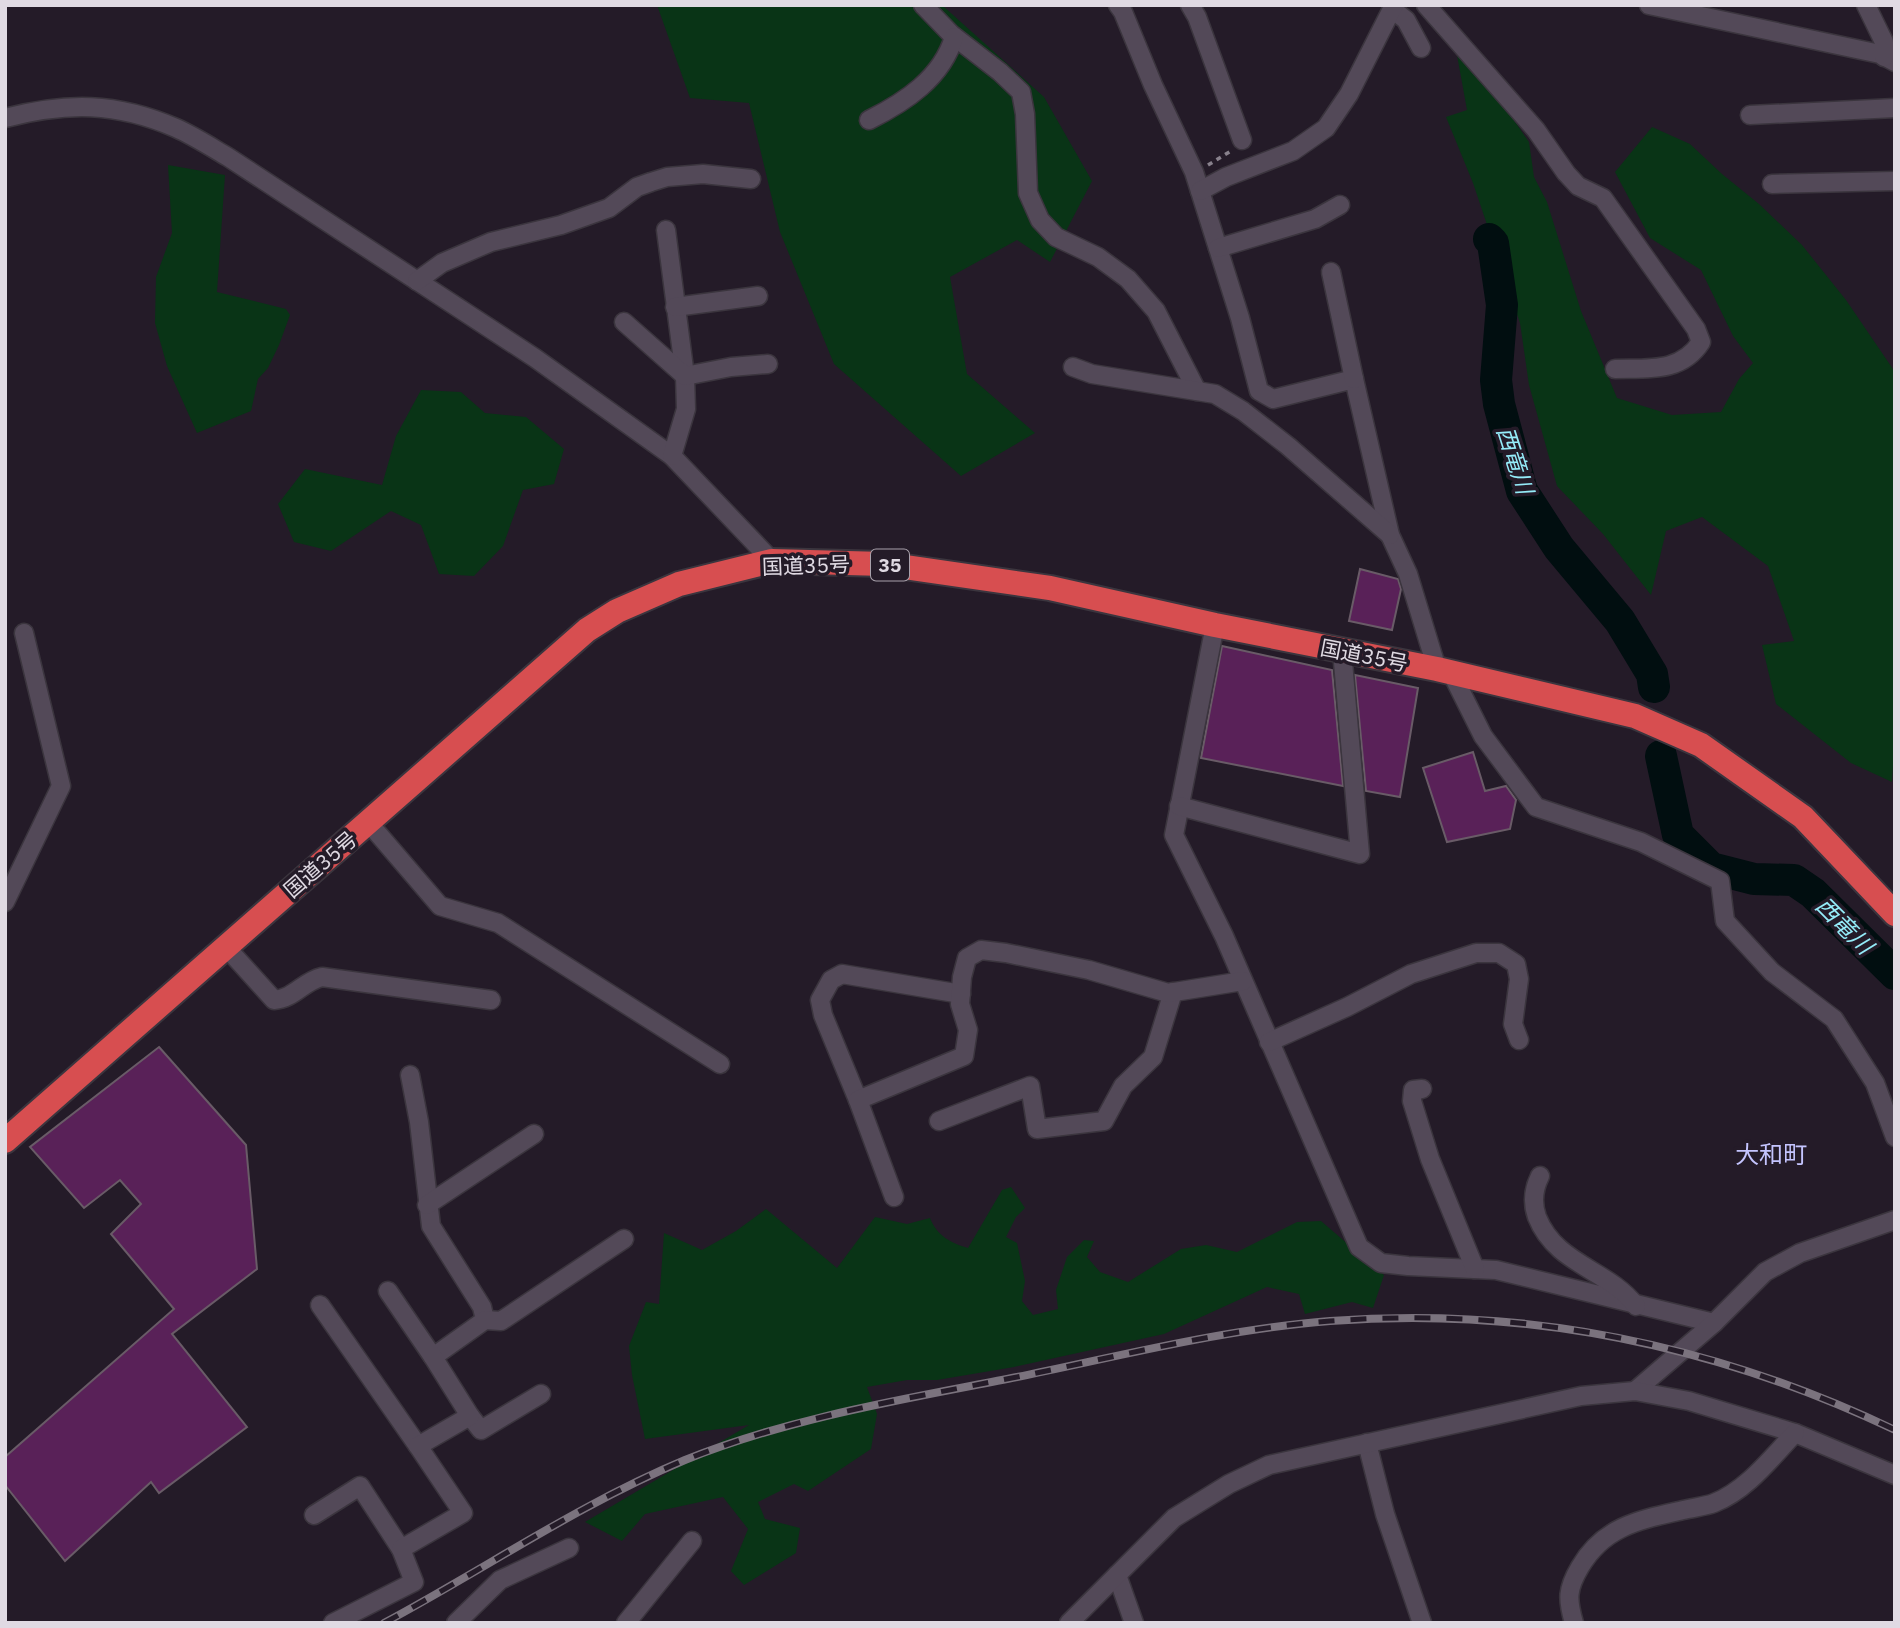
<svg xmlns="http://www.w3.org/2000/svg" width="1900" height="1628" font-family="'IBM Plex Sans','Noto Sans JP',sans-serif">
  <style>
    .green { fill: #093416 }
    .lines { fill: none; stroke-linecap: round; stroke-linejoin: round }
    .river { stroke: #010e10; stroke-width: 32 }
    .building { fill: #592158; stroke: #695b67; stroke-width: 2 }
    .minor-casing { stroke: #3b353e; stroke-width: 21 }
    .highway-casing { stroke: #3b353e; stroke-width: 28 }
    .path { stroke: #88818c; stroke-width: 3.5; stroke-dasharray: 5 5; stroke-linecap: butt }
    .minor { stroke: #534958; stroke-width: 18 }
    .highway { stroke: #d74e50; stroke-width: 24 }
    .rail-casing { stroke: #7b737e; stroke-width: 8 }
    .rail { stroke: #241b28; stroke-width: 5; stroke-dasharray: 16; stroke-linecap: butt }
    .labels { text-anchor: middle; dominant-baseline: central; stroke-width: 7; stroke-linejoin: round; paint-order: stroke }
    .shield { fill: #241b28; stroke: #a8a1ab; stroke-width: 2 }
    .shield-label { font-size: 19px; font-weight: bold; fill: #e0dae3 }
    .street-label { font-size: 21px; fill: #e0dae3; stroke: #241b28 }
    .water-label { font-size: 23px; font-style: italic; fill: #95ecf9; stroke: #241b28 }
    .quarter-label { font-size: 24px; fill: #c4c4fe; stroke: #241b28 }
  </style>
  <rect width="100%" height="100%" fill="#241b28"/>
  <g class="green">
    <polygon points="657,5 942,5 1044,97 1092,181 1050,262 1017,240 950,277 967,374 1035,433 961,476 834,364 780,232 749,103 690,98"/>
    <polygon points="1457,55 1509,113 1529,142 1534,177 1547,202 1581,311 1617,398 1672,415 1721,412 1739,379 1753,363 1733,336 1701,270 1650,238 1615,172 1652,127 1690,144 1722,174 1759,204 1802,245 1846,300 1895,372 1895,736 1892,782 1851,763 1776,704 1762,645 1794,641 1768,566 1702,517 1666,531 1651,595 1603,534 1557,486 1529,385 1520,323 1473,183 1446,117 1467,110"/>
    <polygon points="168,165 225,175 217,292 286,309 290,315 279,345 268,368 258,379 251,411 197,433 167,366 155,323 156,277 172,233"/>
    <polygon points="421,390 461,392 485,413 526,417 564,449 554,484 523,490 503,546 474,576 439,574 421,525 391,511 331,551 294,542 278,504 305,469 382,485 396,436"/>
    <path d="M 1011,1187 L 1025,1208 L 1016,1217 L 1006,1237 L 1017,1243 L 1025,1281 L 1022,1301 L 1033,1315 L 1058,1309 L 1056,1290 L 1067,1257 L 1084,1240 L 1094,1241 L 1087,1257 L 1100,1272 L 1128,1282 L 1181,1249 L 1206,1245 L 1237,1252 L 1297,1222 L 1321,1221 L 1384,1275 L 1373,1308 L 1352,1302 L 1305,1314 L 1299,1294 L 1267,1287 L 1164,1334 L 1014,1367 L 937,1380 L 907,1380 L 867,1387 L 877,1414 L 871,1449 L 808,1491 L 794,1484 L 758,1502 L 765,1519 L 800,1528 L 796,1553 L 744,1585 L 731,1571 L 748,1529 L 723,1497 L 645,1514 L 622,1541 L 585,1522 L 749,1425 L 645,1439 L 632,1375 L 629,1346 L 646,1302 L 659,1304 L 664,1233 L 702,1250 L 736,1231 L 766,1209 L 837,1268 L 875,1217 L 907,1224 L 930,1218 C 937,1236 951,1243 968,1248 L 1002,1190 Z"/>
  </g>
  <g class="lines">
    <g class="river">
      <polyline points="1489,239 1493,243 1502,305 1496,380 1499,404 1522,491 1559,548 1620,621 1652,674 1654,687"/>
      <polyline points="1661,756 1678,835 1711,868 1754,879 1794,880 1813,893 1895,974"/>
    </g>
  </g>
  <g class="building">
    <polygon points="1360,569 1398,579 1401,589 1392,630 1349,621"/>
    <polygon points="1222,646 1332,670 1343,786 1201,758"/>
    <polygon points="1355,675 1418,688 1400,797 1366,791"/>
    <polygon points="1473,752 1485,791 1506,786 1516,800 1510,829 1447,842 1423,768"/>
    <polygon points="159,1047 246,1145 257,1269 172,1334 247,1427 159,1493 151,1482 65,1561 5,1485 5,1457 174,1309 111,1234 141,1204 120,1180 84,1208 30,1147"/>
  </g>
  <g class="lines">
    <g class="minor-casing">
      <g id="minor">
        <polyline points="923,5 951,34 1000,72 1021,92 1025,114 1028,193 1040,220 1056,237 1098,257 1128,279 1156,311 1197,391"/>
        <polyline points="1118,5 1123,12 1153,85 1194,172 1240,318 1259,391 1273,399 1354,379 1390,535 1408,574 1437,669"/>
        <polyline points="1190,5 1197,17 1242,140"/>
        <path d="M 1426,5 L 1536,130 L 1566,173 L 1578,186 L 1603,198 L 1696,329 L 1701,342 C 1681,373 1648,368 1615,369"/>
        <polyline points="1649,5 1880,54 1895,62"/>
        <polyline points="1866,5 1884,42 1884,57"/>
        <polyline points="1392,9 1406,20 1421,48"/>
        <polyline points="1750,115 1895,108"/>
        <path d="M 5,118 C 67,102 116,102 176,128 C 194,136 211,147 228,157 L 535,358 L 672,456 L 772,561"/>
        <path d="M 869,120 C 905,102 942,78 954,37"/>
        <polyline points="1772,184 1895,181"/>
        <polyline points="1200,191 1226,177 1293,151 1326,128 1349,94 1394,5"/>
        <polyline points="666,230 685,376 686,409 672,456"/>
        <polyline points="1218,248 1315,219 1340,205"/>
        <polyline points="1331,272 1354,379"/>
        <polyline points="417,281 442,263 491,242 561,225 609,208 637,187 651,182 667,177 703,174 751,179"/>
        <polyline points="675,307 758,296"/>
        <polyline points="624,322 685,376 731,367 768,364"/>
        <polyline points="1073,367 1092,374 1215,394 1243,411 1288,446 1390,535"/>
        <polyline points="1215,625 1174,835 1224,936 1359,1247 1381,1263 1408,1266 1496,1270 1714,1323"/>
        <polyline points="1451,672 1483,736 1536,807 1641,842 1720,881 1725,921 1772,972 1834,1019 1875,1083 1895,1137"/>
        <polyline points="1179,806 1360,854 1342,651"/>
        <polyline points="368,822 440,906 498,923 720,1064"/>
        <polyline points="5,902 61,786 24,633"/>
        <path d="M 226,947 L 274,1000 C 295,998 302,982 322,977 L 491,1000"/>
        <polyline points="1269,1042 1347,1007 1411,974 1476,953 1499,953 1516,964 1519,979 1513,1024 1519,1040"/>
        <polyline points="410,1075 419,1122 431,1226 482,1307 485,1320"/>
        <polyline points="1422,1089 1413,1090 1412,1101 1430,1159 1475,1269"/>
        <polyline points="858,1100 823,1015 820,1000 831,980 842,974 961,994"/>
        <polyline points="939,1121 1030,1086 1037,1129 1104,1121 1123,1086 1153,1057 1173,992"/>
        <path d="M 1540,1176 C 1533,1190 1532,1203 1537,1217 C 1556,1265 1608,1269 1636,1306"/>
        <polyline points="894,1197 858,1100 964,1056 968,1030 960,1004 962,977 967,958 981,950 1006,953 1089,970 1168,993 1243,981"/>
        <polyline points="427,1205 534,1134"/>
        <polyline points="320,1305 418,1446"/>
        <polyline points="433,1357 485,1320 501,1321 624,1239"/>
        <polyline points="1635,1391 1714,1323 1765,1272 1800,1253 1895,1220"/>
        <polyline points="470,1416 481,1430 541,1394"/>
        <polyline points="1367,1443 1385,1514 1422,1623"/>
        <polyline points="314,1515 360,1486 401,1549"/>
        <polyline points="1117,1575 1134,1623"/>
        <polyline points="333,1623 414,1582 401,1549 463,1513 418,1446 470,1416 433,1357 388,1291"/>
        <polyline points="456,1623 500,1580 569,1548"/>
        <polyline points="626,1623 692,1541"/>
        <polyline points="1069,1623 1174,1518 1229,1484 1269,1465 1581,1396 1635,1391 1689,1401 1795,1433 1895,1475"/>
        <path d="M 1574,1623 C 1567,1599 1567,1589 1580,1567 C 1605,1524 1644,1519 1688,1509 C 1697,1507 1706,1506 1714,1503 C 1747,1490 1771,1458 1795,1433"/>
      </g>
    </g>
    <g class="highway-casing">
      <polyline id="highway" points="5,1141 587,630 617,611 679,584 772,561 884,564 1050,588 1215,625 1437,669 1635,716 1701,745 1803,817 1895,914"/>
    </g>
    <polyline class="path" points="1208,165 1231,151"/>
    <use href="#minor" class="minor"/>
    <use href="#highway" class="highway"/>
    <g class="rail-casing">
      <path id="rail" d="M 384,1623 C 485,1569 579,1504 685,1460 C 792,1417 905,1399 1017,1377 C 1120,1356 1225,1329 1330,1321 C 1529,1306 1716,1345 1895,1430"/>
    </g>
    <use href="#rail" class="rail"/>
  </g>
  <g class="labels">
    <rect class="shield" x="871" y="549.5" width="38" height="31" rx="5"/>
    <g class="shield-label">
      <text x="890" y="565">35</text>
    </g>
    <g class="street-label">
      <text transform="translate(806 565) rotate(-2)">国道35号</text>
      <text transform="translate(1364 655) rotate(11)">国道35号</text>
      <text transform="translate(320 864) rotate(-41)">国道35号</text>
    </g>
    <g class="water-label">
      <text transform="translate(1516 460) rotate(72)">西竜川</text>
      <text transform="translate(1845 925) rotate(45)">西竜川</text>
    </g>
    <g class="quarter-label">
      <text x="1771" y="1154">大和町</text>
    </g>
  </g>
  <rect width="1900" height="1628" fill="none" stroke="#e0dae3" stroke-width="14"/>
</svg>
